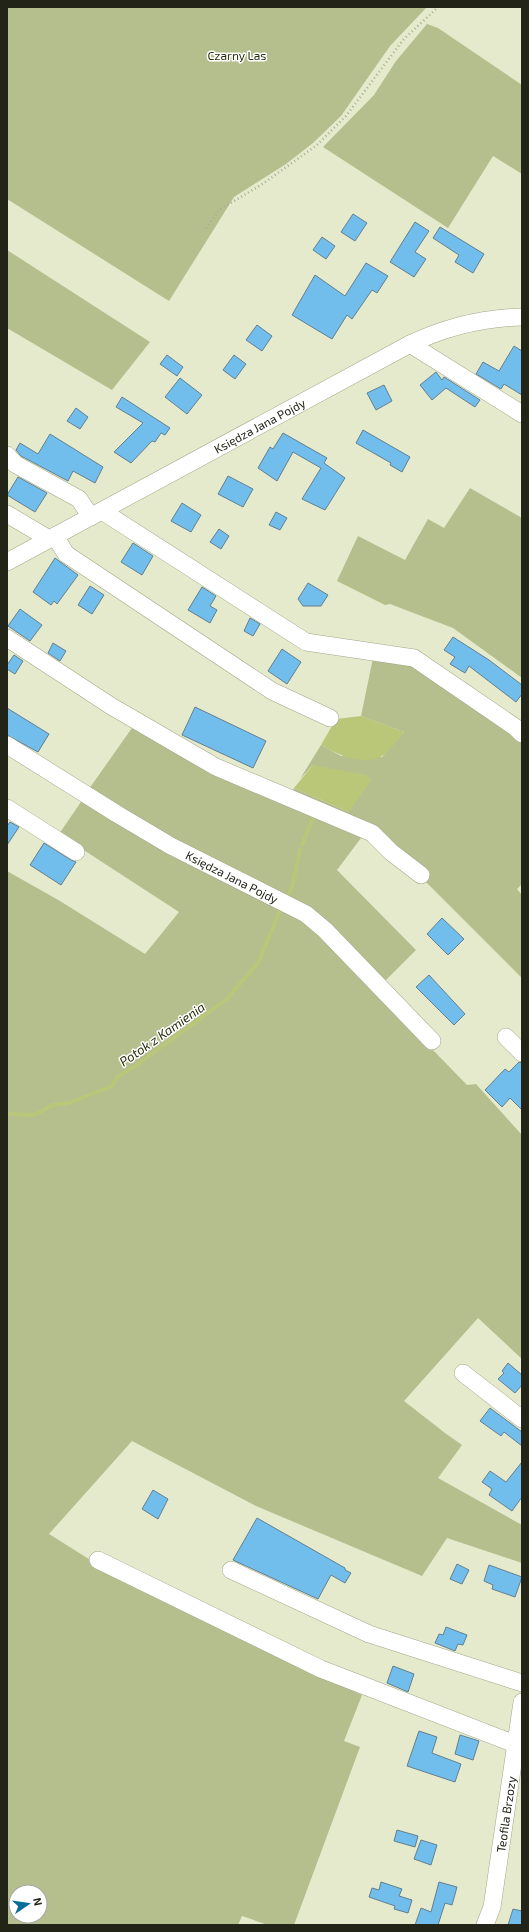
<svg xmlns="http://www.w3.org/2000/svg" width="529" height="1932" font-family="'Exo 2',sans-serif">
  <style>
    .green { fill: #b5be8d; fill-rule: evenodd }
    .water { fill: #bac779 }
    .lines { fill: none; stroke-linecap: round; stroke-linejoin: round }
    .stream { stroke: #bac779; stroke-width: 4 }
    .building { fill: #71beed; stroke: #637f90 }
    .minor-casing { stroke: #a2a789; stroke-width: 18 }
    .path { stroke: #a9ae95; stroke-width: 2.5; stroke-dasharray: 1 3; stroke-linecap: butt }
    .minor { stroke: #fff; stroke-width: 17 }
    .labels { text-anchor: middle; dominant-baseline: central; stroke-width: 3; stroke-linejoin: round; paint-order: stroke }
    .park-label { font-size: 12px; fill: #2c300f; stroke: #fff }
    .street-label { font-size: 12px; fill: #222418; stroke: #fff }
    .water-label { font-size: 13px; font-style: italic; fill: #2a2e0c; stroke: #fff }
  </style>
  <rect width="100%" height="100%" fill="#e4eacb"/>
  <g class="green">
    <polygon points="7,7 427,7 390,46 341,116 313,143 286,164 234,197 169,301 7,199"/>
    <polygon points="427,24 438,28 522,85 522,174 493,156 448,228 323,147 374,95 396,61"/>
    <polygon points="7,250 150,342 112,390 7,328"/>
    <polygon points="470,488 522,518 522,678 453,628 390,604 385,605 337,581 358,536 405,560 428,519 444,528"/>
    <polygon points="373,658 405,662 509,730 522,743 522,884 517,889 522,895 522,978 370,826 337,870 416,950 383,983 314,911 156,830 89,789 139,718 215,761 291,794 294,788 349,812 313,765 300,779 321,745 341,756 382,757 404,732 361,716"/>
    <path d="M 83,799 L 294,915 L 320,934 L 467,1085 L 476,1084 L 522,1135 L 522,1359 L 478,1318 L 404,1401 L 445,1433 L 462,1445 L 438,1478 L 522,1525 L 522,1563 L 447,1538 L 422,1576 L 256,1506 L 132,1441 L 49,1534 L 92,1561 L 240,1636 L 362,1695 L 344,1741 L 360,1747 L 294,1925 L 268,1925 L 242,1916 L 238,1925 L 7,1925 L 7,871 L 60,901 L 145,954 L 179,912 L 59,834 ZM 16,1892 L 40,1892 L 40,1916 L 16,1916 Z"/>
  </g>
  <g class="water">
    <path d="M 361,716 L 404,732 C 398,739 389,753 380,757 C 361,766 337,754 321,745 L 336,719 Z"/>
    <polygon points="313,765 367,775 371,781 349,812 294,788"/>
  </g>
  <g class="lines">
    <g class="stream">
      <polyline points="302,845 314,815"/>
      <polyline points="286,899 292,887 300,850"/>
      <polyline points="7,1114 34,1115 53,1105 69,1103 112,1086 117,1077 134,1067 227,999 258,963 282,906"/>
    </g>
  </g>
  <g class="building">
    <polygon points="353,214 367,223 355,241 341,232"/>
    <polygon points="415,222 429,231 415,252 426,259 414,277 390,262"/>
    <polygon points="440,227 484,254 473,273 455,262 459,255 433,238"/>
    <polygon points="322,237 335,246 326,259 313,250"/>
    <polygon points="366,263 388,276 377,293 372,290 352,319 347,315 332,339 292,315 315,275 345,296"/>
    <polygon points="257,325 272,336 262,351 246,340"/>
    <polygon points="514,346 522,351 522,395 504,384 501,389 476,374 483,362 499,371"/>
    <polygon points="167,355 183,367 177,376 160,364"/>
    <polygon points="234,355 246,364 235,379 223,370"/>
    <polygon points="436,372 442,380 444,377 480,400 475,407 446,388 432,400 420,385"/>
    <polygon points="180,378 202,395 187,414 165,397"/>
    <polygon points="384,385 392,401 376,410 367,393"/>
    <polygon points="122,397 170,428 165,435 161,433 155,442 152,441 131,463 114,452 143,423 116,407"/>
    <polygon points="76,408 88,417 80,429 67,421"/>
    <polygon points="363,430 410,457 402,472 390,465 391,463 356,443"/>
    <polygon points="283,433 327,458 324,463 345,478 325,510 302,499 321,468 293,452 277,481 258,468 270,447 273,449"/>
    <polygon points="50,434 103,467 95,483 73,471 68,481 21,456 16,450 20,443 38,454"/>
    <polygon points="228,476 253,489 243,507 218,494"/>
    <polygon points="18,477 47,493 35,512 7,495"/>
    <polygon points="182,503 201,515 191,532 171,521"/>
    <polygon points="276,512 287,518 280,530 269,525"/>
    <polygon points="219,529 229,536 221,549 210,542"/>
    <polygon points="133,543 153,556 142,575 121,562"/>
    <polygon points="55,558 78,575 57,604 54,601 51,605 33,592"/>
    <polygon points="308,583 328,595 321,606 303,606 298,599"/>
    <polygon points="90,586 104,595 92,614 78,605"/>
    <polygon points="202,587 216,596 210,606 217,610 210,623 188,610"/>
    <polygon points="20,609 42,625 30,641 8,626"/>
    <polygon points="250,618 260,624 253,636 244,631"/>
    <polygon points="453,637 489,660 522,685 522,694 516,702 469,666 465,673 450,664 455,657 444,650"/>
    <polygon points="53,643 66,651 60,661 48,653"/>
    <polygon points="282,649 301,662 287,684 268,671"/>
    <polygon points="14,655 23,661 15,674 7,669 7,665"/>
    <polygon points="195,707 266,741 253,768 182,735"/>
    <polygon points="7,708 49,734 38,752 7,735"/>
    <polygon points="10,822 19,827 7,845 7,826"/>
    <polygon points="44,843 71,860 76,862 61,885 30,865"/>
    <polygon points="442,918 464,939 448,955 427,934"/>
    <polygon points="429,975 465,1014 454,1025 416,987"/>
    <polygon points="519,1062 522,1063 522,1110 510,1098 502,1107 485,1090 505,1069 509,1072"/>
    <polygon points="508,1363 522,1375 522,1385 515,1393 498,1379 504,1373 502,1371"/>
    <polygon points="490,1408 522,1432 522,1446 504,1432 501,1436 480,1421"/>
    <polygon points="522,1462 522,1497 512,1511 489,1495 492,1489 482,1482 490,1471 506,1482"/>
    <polygon points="153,1490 168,1499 158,1519 142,1509"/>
    <polygon points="257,1518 345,1568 345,1570 351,1573 345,1583 331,1575 318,1599 233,1560"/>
    <polygon points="457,1564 469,1570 462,1584 450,1579"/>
    <polygon points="489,1565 522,1577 515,1597 492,1589 493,1585 484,1581"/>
    <polygon points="446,1627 467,1635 463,1645 458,1644 455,1651 435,1643 439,1634 443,1635"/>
    <polygon points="393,1666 414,1674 408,1692 387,1683"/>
    <polygon points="419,1731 437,1737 432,1753 461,1764 455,1782 407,1766"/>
    <polygon points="460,1735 479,1741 473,1760 455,1754"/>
    <polygon points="397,1830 418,1836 415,1847 394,1841"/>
    <polygon points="421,1840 437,1845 431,1865 414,1859"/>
    <polygon points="381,1882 402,1889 399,1896 412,1900 408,1913 394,1909 395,1906 369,1897 372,1888 379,1890"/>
    <polygon points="439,1882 457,1887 452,1905 445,1903 438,1925 415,1925 421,1908 431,1912"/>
    <polygon points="513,1909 522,1911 522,1925 508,1925"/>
  </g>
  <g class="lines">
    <g class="minor-casing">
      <g id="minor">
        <polyline points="410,344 522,414"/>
        <polyline points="7,455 15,464 79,499 91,517"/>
        <polyline points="102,511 306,642 414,658 515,727 522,734"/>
        <polyline points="7,514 49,539"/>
        <polyline points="55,536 66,554 272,691 330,718"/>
        <path id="s1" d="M 7,562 L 410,344 C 446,327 482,318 522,317"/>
        <polyline points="7,638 111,706 216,767 372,833 391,852 421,875"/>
        <path id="s2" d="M 7,745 L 117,814 L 171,846 L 306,914 L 325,930 L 432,1041"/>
        <polyline points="7,808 76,852"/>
        <polyline points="506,1037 522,1053"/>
        <polyline points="463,1373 522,1419"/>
        <polyline points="98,1560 321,1669 515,1744"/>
        <polyline points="231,1570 369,1634 522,1683"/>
        <path id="s3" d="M 485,1925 L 492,1907 L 522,1702"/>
      </g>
    </g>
    <polyline class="path" points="206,228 219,210 261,185 317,145 346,116 403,40 438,7"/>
    <use href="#minor" class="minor"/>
  </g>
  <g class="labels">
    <g class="park-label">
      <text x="237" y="55">Czarny Las</text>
    </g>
    <g class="street-label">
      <text stroke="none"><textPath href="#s1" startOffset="287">Księdza Jana Pojdy</textPath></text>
      <text stroke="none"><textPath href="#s2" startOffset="261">Księdza Jana Pojdy</textPath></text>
      <text stroke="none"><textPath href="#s3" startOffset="113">Teofila Brzozy</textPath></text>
    </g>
    <g class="water-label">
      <text transform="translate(162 1034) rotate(-35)">Potok z Kamienia</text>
    </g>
  </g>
  <rect width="529" height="1932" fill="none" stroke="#222418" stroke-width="16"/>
  <g transform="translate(28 1904) rotate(77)"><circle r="19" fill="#ffffff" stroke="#a7a7a3"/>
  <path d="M0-3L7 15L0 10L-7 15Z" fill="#096d9b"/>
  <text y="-6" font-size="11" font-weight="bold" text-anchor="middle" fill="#222418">N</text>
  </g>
</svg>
